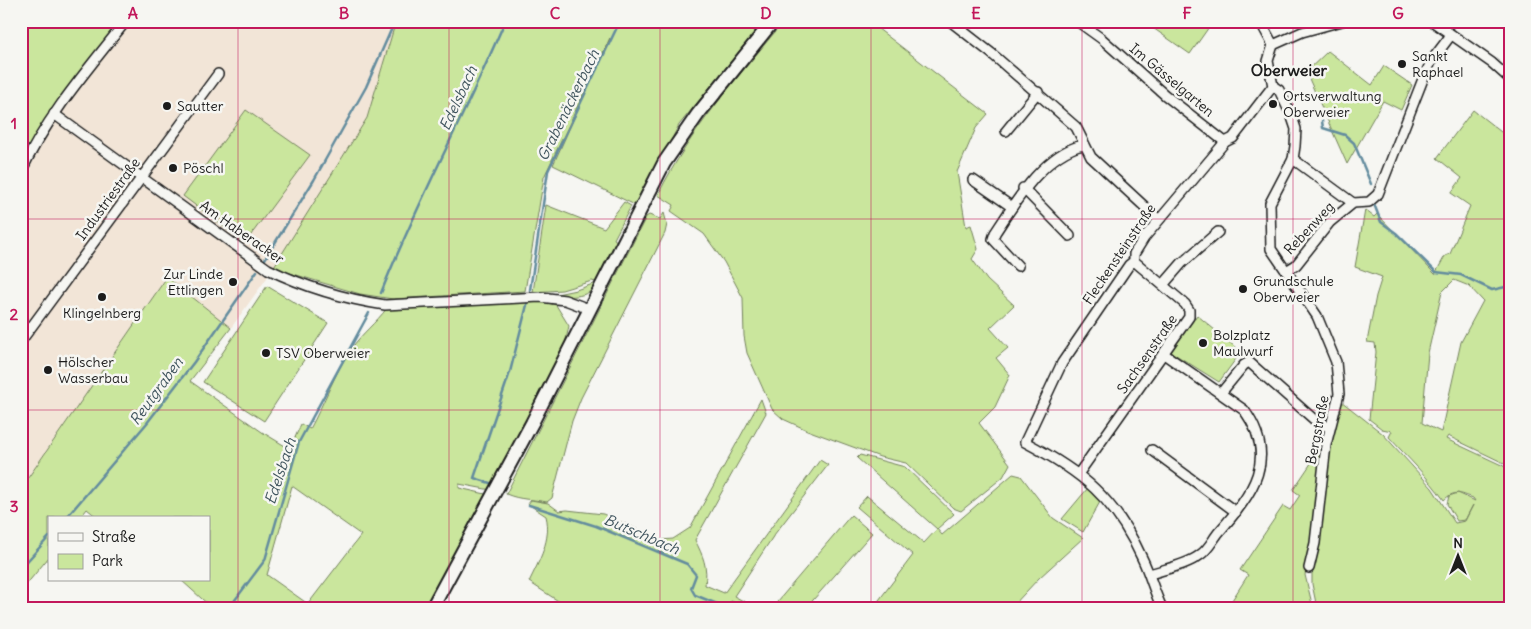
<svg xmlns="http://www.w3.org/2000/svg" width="1531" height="629" font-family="Delius,sans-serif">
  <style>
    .built { fill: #f2e5d7 }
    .green { fill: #cae69d; stroke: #73815c; fill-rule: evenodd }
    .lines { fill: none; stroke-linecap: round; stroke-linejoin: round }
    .stream { stroke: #638c9e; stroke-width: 2.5 }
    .street-casing { stroke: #1c1c1c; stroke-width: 12 }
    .secondary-casing { stroke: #1c1c1c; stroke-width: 16 }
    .street { stroke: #f6f6f2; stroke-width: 9 }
    .secondary { stroke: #f6f6f2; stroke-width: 12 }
    .grid { fill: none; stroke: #c2185b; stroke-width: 1; stroke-opacity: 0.55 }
    .poi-dot { fill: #1c1c1c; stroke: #f6f6f2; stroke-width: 2 }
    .labels { text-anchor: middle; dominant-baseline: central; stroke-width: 5; stroke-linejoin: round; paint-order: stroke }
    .poi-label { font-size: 14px; fill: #1c1c1c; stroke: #f6f6f2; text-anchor: start }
    .street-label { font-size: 14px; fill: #1c1c1c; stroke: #f6f6f2 }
    .water-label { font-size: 15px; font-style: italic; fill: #3f545d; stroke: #f6f6f2 }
    .quarter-label { font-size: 16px; font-weight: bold; fill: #1c1c1c; stroke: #f6f6f2 }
    .neatline { fill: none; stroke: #c2185b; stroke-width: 2 }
    .grid-label { font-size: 16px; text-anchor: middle; font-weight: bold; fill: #c2185b }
  </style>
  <rect width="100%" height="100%" fill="#f6f6f2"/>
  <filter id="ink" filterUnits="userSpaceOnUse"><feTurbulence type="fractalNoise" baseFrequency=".02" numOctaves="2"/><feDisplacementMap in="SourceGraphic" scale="10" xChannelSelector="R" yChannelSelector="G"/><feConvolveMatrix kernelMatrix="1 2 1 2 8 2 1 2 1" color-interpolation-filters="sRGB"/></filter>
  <g filter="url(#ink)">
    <polygon class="built" points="130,21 396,21 367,118 269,275 231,328 167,277 21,488 21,179 36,147 66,100"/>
    <g class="green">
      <polygon points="21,21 121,21 58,100 21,158"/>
      <polygon points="396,21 764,21 679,125 637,206 553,165 610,38 544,177 525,291 393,299 360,294 273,268 367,118"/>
      <path d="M 784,21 L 868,21 L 988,114 L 976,128 L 957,172 L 966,227 L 971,225 L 978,249 L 972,259 L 987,280 L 1014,305 L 990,328 L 1008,348 L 996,358 L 1010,375 L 995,407 L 979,423 L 1010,464 L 1003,477 L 961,511 L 953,508 L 906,463 L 880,457 L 807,430 L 783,419 L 772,409 L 747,353 L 744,336 L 743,298 L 724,262 L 704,234 L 671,211 L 674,205 L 658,195 C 690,130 738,77 784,21 Z"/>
      <polygon points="1143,21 1200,21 1209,27 1190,54"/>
      <polygon points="1328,51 1372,85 1384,66 1412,85 1401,110 1383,101 1347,164 1306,72"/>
      <polygon points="246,110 310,155 245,243 183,196"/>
      <path d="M 1473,110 L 1510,139 L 1510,466 L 1448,436 L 1446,439 L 1510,469 L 1510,608 L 1317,608 L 1312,584 L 1312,571 L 1329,459 L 1330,432 L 1341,401 L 1383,434 L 1432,488 L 1455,523 L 1465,521 L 1473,505 L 1465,520 L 1457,521 L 1447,504 L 1449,496 L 1458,493 L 1475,501 L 1473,498 C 1460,493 1454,490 1444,500 C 1428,477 1408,458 1389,437 L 1392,431 L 1382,429 L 1369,419 L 1376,352 L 1375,343 L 1367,342 L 1376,296 L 1382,277 L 1355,267 L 1365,210 L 1374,217 L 1377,214 L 1435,274 L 1445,256 L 1450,254 L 1470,206 L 1451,193 L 1462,178 L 1437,158 ZM 1454,280 L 1469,286 L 1483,301 L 1461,342 L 1441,432 L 1422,423 L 1428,353 L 1442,292 Z"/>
      <polygon points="624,202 631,206 614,239 618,242 599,283 592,281 562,290 533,292 546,205 604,228"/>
      <path d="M 664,213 L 667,224 L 665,233 L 581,398 L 572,421 L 552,498 L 547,502 C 532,499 520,500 506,494 L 646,217 L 649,215 L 660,219 Z"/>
      <path d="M 167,277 L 231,328 L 190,381 L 262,432 L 290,449 L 301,424 L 310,429 C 324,403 335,373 351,349 C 362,333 376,323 387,308 L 539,301 L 556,305 L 569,326 L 565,344 L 491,490 L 459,484 L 459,488 L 490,495 L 424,608 L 212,608 L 181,580 L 209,580 L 209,518 L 98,518 L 87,509 L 80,518 L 49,518 L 49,557 L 21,591 L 21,488 ZM 292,486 L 361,535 L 308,604 L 267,575 Z"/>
      <path d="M 593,284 L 597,285 C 587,299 567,297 552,295 L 576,290 Z"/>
      <polygon points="267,286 328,323 264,421 203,382"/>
      <polygon points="1197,315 1241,352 1219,382 1171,352"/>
      <path d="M 761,399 L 766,413 L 695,540 C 703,556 708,567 705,585 L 724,593 L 820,460 L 828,465 L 774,535 L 734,596 L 756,608 L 747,608 L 731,601 L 728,606 L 732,608 L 569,608 L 529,582 C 539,561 552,539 546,516 L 528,504 L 531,500 L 548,503 L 559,511 L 567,510 L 603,514 L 661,540 L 673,539 L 690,528 Z"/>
      <polygon points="1324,444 1313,538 1305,575 1313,608 1227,608 1248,575 1240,570 1283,506 1290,510 1300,495 1293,490"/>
      <polygon points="860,455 905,467 954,514 937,529 857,458"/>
      <polygon points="1013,474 1021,476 1053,518 1083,538 1039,578 1011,608 873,608 913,555 857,507 867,496 924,543 937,529 942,535"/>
      <polygon points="1088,488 1100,502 1083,532 1062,519"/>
      <polygon points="851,515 872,533 806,608 772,608"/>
    </g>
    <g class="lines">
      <g class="stream">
        <polyline points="1322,121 1323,128 1345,135 1354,143 1371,184"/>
        <polyline points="1374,204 1381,222 1396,233 1436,272 1461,275 1492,290 1510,286"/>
        <polyline points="265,259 314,180 366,87 395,21"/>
        <polyline points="530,290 548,171 620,21"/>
        <path d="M 381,293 C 418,200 466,113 505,21"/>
        <polyline points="490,483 474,478 510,372 528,301"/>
        <polyline points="529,505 596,526 687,564 696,575 691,588 695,595 727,608"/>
        <polyline points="66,518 147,423 194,362 257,271"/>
        <polyline points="21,568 49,537"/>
        <polyline points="229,608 265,560 299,442 369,313"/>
      </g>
      <g class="street-casing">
        <g id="street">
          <polyline points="950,21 991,53 1076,127 1091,157 1158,219"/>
          <polyline points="1077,21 1102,39 1165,95 1225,142"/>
          <polyline points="1260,21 1273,45"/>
          <polyline points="1432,21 1492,63 1510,79"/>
          <polyline points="1273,45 1302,32 1342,21"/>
          <polyline points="1273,86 1279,90 1292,117 1296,129 1295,146 1293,159 1270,203 1271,249 1317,316 1336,362 1339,394 1326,445 1315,543 1309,568"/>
          <path d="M 54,114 L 268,269 C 305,287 345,299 385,305 L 540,297 L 565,300 L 589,309"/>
          <polyline points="1006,131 1038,92"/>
          <polyline points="1293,159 1353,203"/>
          <path d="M 21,172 C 47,116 88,69 126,21"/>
          <polyline points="973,180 1012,207"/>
          <polyline points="1023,188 1070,236"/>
          <path d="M 1018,266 L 993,239 L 995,233 C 1016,201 1044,154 1083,145"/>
          <polyline points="1286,271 1296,265 1330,222 1353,203 1369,202 1378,194 1423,79 1432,60 1451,35"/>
          <polyline points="1163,285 1182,263 1218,232"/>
          <polyline points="21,341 218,74"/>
          <polyline points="1221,393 1244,365 1249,362 1318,423 1329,427"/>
          <polyline points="1152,450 1236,512"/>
          <polyline points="1079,473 1189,317 1189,310 1185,304 1134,261"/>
          <path d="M 1150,574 C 1165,569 1187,565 1200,555 C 1209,549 1213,539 1219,532 C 1253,493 1279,458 1244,410 L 1164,354"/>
          <path d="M 1162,608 C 1154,592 1150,574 1142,558 C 1115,498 1082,472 1025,442 L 1062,363 L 1129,265 L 1134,261 L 1134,254 L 1144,238 L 1225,142 L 1233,138 L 1273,86 L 1268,61 L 1273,45"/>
        </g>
      </g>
      <g class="secondary-casing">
        <polyline id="secondary" points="432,608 532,423 664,163 698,114 773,21"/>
      </g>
      <use href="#street" class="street"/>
      <use href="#secondary" class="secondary"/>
    </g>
  </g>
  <path class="grid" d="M 238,21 L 238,608M 449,21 L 449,608M 660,21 L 660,608M 871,21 L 871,608M 1082,21 L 1082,608M 1293,21 L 1293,608M 21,219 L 1510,219M 21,410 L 1510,410"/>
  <g class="poi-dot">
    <circle cx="1402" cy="64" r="5"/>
    <circle cx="1273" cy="104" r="5"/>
    <circle cx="167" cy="106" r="5"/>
    <circle cx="173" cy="168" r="5"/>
    <circle cx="233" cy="282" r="5"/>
    <circle cx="1243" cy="289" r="5"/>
    <circle cx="102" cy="297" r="5"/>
    <circle cx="1203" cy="343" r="5"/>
    <circle cx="266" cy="353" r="5"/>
    <circle cx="48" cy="370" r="5"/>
  </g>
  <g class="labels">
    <g class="poi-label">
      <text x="1412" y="56">Sankt<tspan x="1412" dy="16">Raphael</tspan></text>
      <text x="1283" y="96">Ortsverwaltung<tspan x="1283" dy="16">Oberweier</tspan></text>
      <text x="177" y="106">Sautter</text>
      <text x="183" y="168">Pöschl</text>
      <text x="223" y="274" text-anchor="end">Zur Linde<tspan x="223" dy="16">Ettlingen</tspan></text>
      <text x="1253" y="281">Grundschule<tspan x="1253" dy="16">Oberweier</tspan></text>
      <text x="102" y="313" text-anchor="middle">Klingelnberg</text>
      <text x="1213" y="335">Bolzplatz<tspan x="1213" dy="16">Maulwurf</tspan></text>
      <text x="276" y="353">TSV Oberweier</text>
      <text x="58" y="362">Hölscher<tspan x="58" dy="16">Wasserbau</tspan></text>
    </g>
    <g class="street-label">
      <text transform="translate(1172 80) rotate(40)">Im Gässelgarten</text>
      <text transform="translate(108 199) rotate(-54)">Industriestraße</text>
      <text transform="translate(1309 228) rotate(-47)">Rebenweg</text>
      <text transform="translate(242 232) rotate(35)">Am Haberacker</text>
      <text transform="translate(1119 254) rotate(-56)">Fleckensteinstraße</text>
      <text transform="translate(1147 354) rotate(-55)">Sachsenstraße</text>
      <text transform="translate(1317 430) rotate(-79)">Bergstraße</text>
    </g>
    <g class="water-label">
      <text transform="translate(458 98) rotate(-65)">Edelsbach</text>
      <text transform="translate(568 105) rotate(-64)">Grabenäckerbach</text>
      <text transform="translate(156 391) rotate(-54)">Reutgraben</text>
      <text transform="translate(280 471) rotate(-72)">Edelsbach</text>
      <text transform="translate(642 534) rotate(23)">Butschbach</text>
    </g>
    <g class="quarter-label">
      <text x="1289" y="70">Oberweier</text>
    </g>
  </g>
  <rect width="1531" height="629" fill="none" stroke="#f6f6f2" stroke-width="55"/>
  <rect x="48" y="516" width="162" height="65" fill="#f6f6f2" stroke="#9f9f9c"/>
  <rect x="58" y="533" width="25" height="8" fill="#f6f6f2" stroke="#9f9f9c"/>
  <text x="92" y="542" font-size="15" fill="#1c1c1c">Straße</text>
  <rect x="58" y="554" width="25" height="15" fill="#cae69d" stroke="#9f9f9c"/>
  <text x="92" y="566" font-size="15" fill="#1c1c1c">Park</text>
  <g transform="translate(1458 556)" stroke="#f6f6f2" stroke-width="4" paint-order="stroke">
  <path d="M0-4L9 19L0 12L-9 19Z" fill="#1c1c1c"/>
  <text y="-8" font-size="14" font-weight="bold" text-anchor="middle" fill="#1c1c1c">N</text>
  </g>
  <rect x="28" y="28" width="1476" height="574" class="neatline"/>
  <g class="grid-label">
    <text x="133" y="19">A</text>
    <text x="344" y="19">B</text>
    <text x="555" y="19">C</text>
    <text x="766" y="19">D</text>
    <text x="976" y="19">E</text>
    <text x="1187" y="19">F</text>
    <text x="1398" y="19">G</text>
    <text x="14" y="129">1</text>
    <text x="14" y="320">2</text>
    <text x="14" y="512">3</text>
  </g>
</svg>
